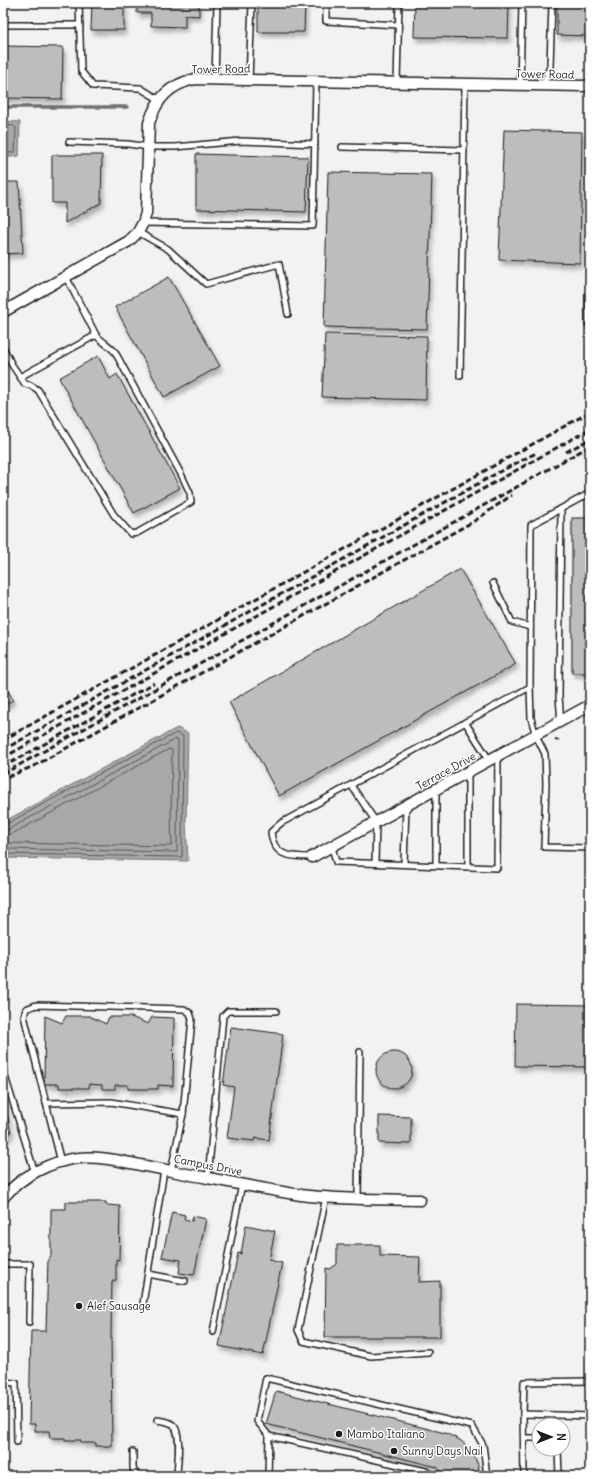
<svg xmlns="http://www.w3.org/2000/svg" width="593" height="1479" font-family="Delius,sans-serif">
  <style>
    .water { fill: #a8a8a8; stroke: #707070 }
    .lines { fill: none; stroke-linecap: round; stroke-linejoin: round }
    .shore { stroke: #545454; stroke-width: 1 }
    .stream { stroke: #707070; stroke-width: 3.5 }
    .building { fill: #bdbdbd; stroke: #1c1c1c; filter: url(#shadow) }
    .service-casing { stroke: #1c1c1c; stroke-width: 8 }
    .minor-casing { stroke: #1c1c1c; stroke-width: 13 }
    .path { stroke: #1c1c1c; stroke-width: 2; stroke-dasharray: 4 3; stroke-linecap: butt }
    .service { stroke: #fff; stroke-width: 5 }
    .minor { stroke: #fff; stroke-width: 10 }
    .rail { stroke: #1c1c1c; stroke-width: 3; stroke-dasharray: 6 3; stroke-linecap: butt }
    .poi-dot { fill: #1c1c1c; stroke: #fff; stroke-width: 1.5 }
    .labels { text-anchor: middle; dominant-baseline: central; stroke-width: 3; stroke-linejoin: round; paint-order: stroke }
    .street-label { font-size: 11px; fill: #1c1c1c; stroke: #fff }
    .poi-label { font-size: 11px; fill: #1c1c1c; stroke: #fff; text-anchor: start }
  </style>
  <defs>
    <filter id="shadow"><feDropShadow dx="2.5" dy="4.5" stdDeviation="2" flood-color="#0004"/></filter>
  </defs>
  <rect width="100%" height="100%" fill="#f2f2f2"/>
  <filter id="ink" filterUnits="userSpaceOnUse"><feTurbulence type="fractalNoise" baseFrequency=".025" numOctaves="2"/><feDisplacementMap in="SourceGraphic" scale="8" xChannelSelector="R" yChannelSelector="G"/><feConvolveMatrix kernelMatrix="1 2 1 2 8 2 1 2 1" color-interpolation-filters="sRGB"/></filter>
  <g filter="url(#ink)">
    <g class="water">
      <polygon points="3,121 20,122 19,156 3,158"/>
      <polygon points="177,728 188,733 186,822 188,861 3,858 3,822"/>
    </g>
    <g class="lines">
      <g class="shore">
        <polyline points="3,125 14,126 16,128 15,152 3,154"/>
        <polyline points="3,825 6,824 176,733 183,736 182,857 3,854"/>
        <polyline points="3,830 9,829 176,739 178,740 177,852 3,849"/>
        <polyline points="3,836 12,834 169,749 172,750 171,822 172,844 171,846 3,843"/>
      </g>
      <polyline class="stream" points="3,107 127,107"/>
    </g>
    <g class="building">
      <polygon points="92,3 124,3 124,30 91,30"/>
      <polygon points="137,3 199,3 199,16 185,15 185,27 151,26 151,13 137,13"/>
      <polygon points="258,3 305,3 304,32 258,32"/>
      <polygon points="415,3 509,3 508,38 414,37"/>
      <polygon points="557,3 590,3 590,36 557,35"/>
      <polygon points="3,46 63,47 62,99 3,98"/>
      <polygon points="504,130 582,132 580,263 499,260"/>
      <polygon points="196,154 308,157 306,212 196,209"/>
      <polygon points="52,155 102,155 101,203 65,223 65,203 52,203"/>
      <polygon points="328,172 432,174 427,329 324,327"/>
      <polygon points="3,182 19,182 23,253 3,254"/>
      <polygon points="169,277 220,366 164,397 115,307"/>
      <rect x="585" y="293" width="5" height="33"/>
      <polygon points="325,334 427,336 426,400 322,397"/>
      <polygon points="98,356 110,379 117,374 180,488 134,513 59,378"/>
      <rect x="572" y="518" width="18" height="155"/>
      <polygon points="460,569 516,664 279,796 229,702"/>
      <polygon points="3,682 13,700 3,706"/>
      <polygon points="516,1004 590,1005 590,1067 515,1066"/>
      <polygon points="45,1016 62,1023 66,1016 89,1016 106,1024 109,1017 131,1017 148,1024 152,1017 174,1018 173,1086 158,1085 158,1089 128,1089 128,1085 115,1085 115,1089 102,1089 102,1085 89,1084 89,1088 59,1088 59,1084 44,1084"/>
      <polygon points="231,1027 283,1034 269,1140 255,1138 254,1141 227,1138 234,1087 223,1085"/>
      <circle cx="394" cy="1070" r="18"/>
      <polygon points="3,1095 11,1133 3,1140"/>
      <polygon points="379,1116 411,1117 411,1144 379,1143"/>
      <polygon points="66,1202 106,1202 106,1205 120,1206 119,1260 116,1259 116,1280 112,1281 111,1334 112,1446 96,1446 96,1443 81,1443 81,1440 65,1440 65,1438 50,1438 49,1431 35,1431 35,1424 29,1424 31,1331 46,1331 48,1259 51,1256 51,1209 66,1209"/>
      <polygon points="172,1212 185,1215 184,1219 192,1221 193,1216 206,1219 194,1275 179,1273 181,1260 162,1257"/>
      <polygon points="246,1225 275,1231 269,1260 282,1263 263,1355 219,1346 238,1253 241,1254"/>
      <polygon points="337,1245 380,1245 380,1256 420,1257 419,1282 440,1281 440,1337 325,1337 326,1268 330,1269 337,1264"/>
      <polygon points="276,1391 445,1433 460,1440 471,1450 478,1465 480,1476 445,1476 437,1467 266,1424"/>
    </g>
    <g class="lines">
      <g class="service-casing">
        <g id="service">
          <polyline points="79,3 81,71 93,86 140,88 160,100"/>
          <polyline points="326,3 326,21 398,25"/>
          <polyline points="3,25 80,25"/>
          <polyline points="215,80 217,3"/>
          <polyline points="249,80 252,3"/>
          <polyline points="397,83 399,3"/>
          <polyline points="520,85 522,3"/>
          <polyline points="543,86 550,66 552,3"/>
          <polyline points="69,142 128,144 149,147 175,147 241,141 315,144"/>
          <polyline points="342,147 464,150"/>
          <polyline points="143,223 313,226 316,81"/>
          <polyline points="138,232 168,249 206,284 279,264 288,314"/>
          <path d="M 3,347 L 12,365 L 25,384 L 30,385 L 38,390 L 114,515 L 131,534 L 137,533 L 191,502 L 190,493 L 182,476 L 115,352 C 109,345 102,342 96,335 L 66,277"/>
          <polyline points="460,376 465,84"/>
          <polyline points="20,377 96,335"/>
          <polyline points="561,509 559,697 561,722"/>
          <polyline points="493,583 512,622 530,627"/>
          <polyline points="530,687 531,525 590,493"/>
          <polyline points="465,722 490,761"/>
          <polyline points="351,785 376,822 375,863"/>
          <polyline points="332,847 336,862 497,868 498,756"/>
          <path d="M 312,857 C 291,857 273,857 271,832 L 281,823 L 530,687 L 531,718 L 536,736 L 545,754 L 546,783 L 544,847 L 590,848"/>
          <polyline points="404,864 406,807"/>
          <polyline points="436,865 436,790"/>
          <polyline points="468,866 468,772"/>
          <polyline points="3,1070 35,1173"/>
          <polyline points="46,1103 111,1102 183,1114"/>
          <polyline points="61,1162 24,1016 26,1009 36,1005 184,1009 190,1013 192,1019 183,1114 171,1171"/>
          <polyline points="208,1178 223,1016 228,1011 276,1011"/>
          <polyline points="326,1197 298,1330 303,1341 371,1356 428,1352"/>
          <polyline points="358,1199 360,1052"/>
          <polyline points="3,1264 30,1264 29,1322"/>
          <polyline points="148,1274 185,1281"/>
          <polyline points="143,1304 164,1170"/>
          <polyline points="213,1332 242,1184"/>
          <polyline points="590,1381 524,1382 523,1414 590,1416"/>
          <polyline points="3,1382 16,1383 17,1442"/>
          <polyline points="523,1414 524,1476"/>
          <path d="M 157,1420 C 161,1421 168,1421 172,1424 C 183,1431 177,1464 177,1476"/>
          <polyline points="269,1436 426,1471 434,1476"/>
          <polyline points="524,1438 539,1438"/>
          <polyline points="558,1449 559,1476"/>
          <polyline points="133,1452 133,1468 136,1476"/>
          <polyline points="268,1476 269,1436 257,1421 266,1378 472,1426 483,1445 487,1476"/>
        </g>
      </g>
      <g class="minor-casing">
        <g id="minor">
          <path d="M 3,312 L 129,241 L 138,232 L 143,223 L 146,213 L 149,123 C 157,98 169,85 195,79 L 583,86 L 590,85"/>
          <polyline points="312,857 590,705"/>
          <path d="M 3,1198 C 21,1176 51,1161 79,1158 C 99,1156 120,1161 140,1165 C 163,1169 185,1174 208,1178 C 239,1184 270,1190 301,1195 C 340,1200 380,1199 420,1200"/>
        </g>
      </g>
      <polyline class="path" points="555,740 562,741"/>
      <use href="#service" class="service"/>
      <use href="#minor" class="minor"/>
      <g class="rail">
        <polyline points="566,452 590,439"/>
        <polyline points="3,740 590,412"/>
        <polyline points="3,750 499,472 536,453"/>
        <polyline points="3,758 590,429"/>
        <polyline points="3,767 154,683"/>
        <polyline points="3,774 590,446"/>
        <polyline points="8,777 36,765 476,520 512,495"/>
      </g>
    </g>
  </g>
  <g class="poi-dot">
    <circle cx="79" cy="1306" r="4"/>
    <circle cx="339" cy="1434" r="4"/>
    <circle cx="394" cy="1451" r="4"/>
  </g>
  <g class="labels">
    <g class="street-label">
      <text transform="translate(221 69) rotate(-1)">Tower Road</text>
      <text transform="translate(545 74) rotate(1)">Tower Road</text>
      <text transform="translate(446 771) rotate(-29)">Terrace Drive</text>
      <text transform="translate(208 1165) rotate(11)">Campus Drive</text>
    </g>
    <g class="poi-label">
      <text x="87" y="1306">Alef Sausage</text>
      <text x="347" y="1434">Mambo Italiano</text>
      <text x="402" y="1451">Sunny Days Nail</text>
    </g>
  </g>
  <rect width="593" height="1479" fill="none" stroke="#fff" stroke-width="16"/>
  <rect x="8" y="8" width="577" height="1463" fill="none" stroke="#1c1c1c" stroke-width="1.5" filter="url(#ink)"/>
  <g transform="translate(551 1437) rotate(90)"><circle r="19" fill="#ffffff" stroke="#a4a4a4"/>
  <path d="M0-3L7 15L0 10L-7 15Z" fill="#1c1c1c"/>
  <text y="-6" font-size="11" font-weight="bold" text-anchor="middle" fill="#1c1c1c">N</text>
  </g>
</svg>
